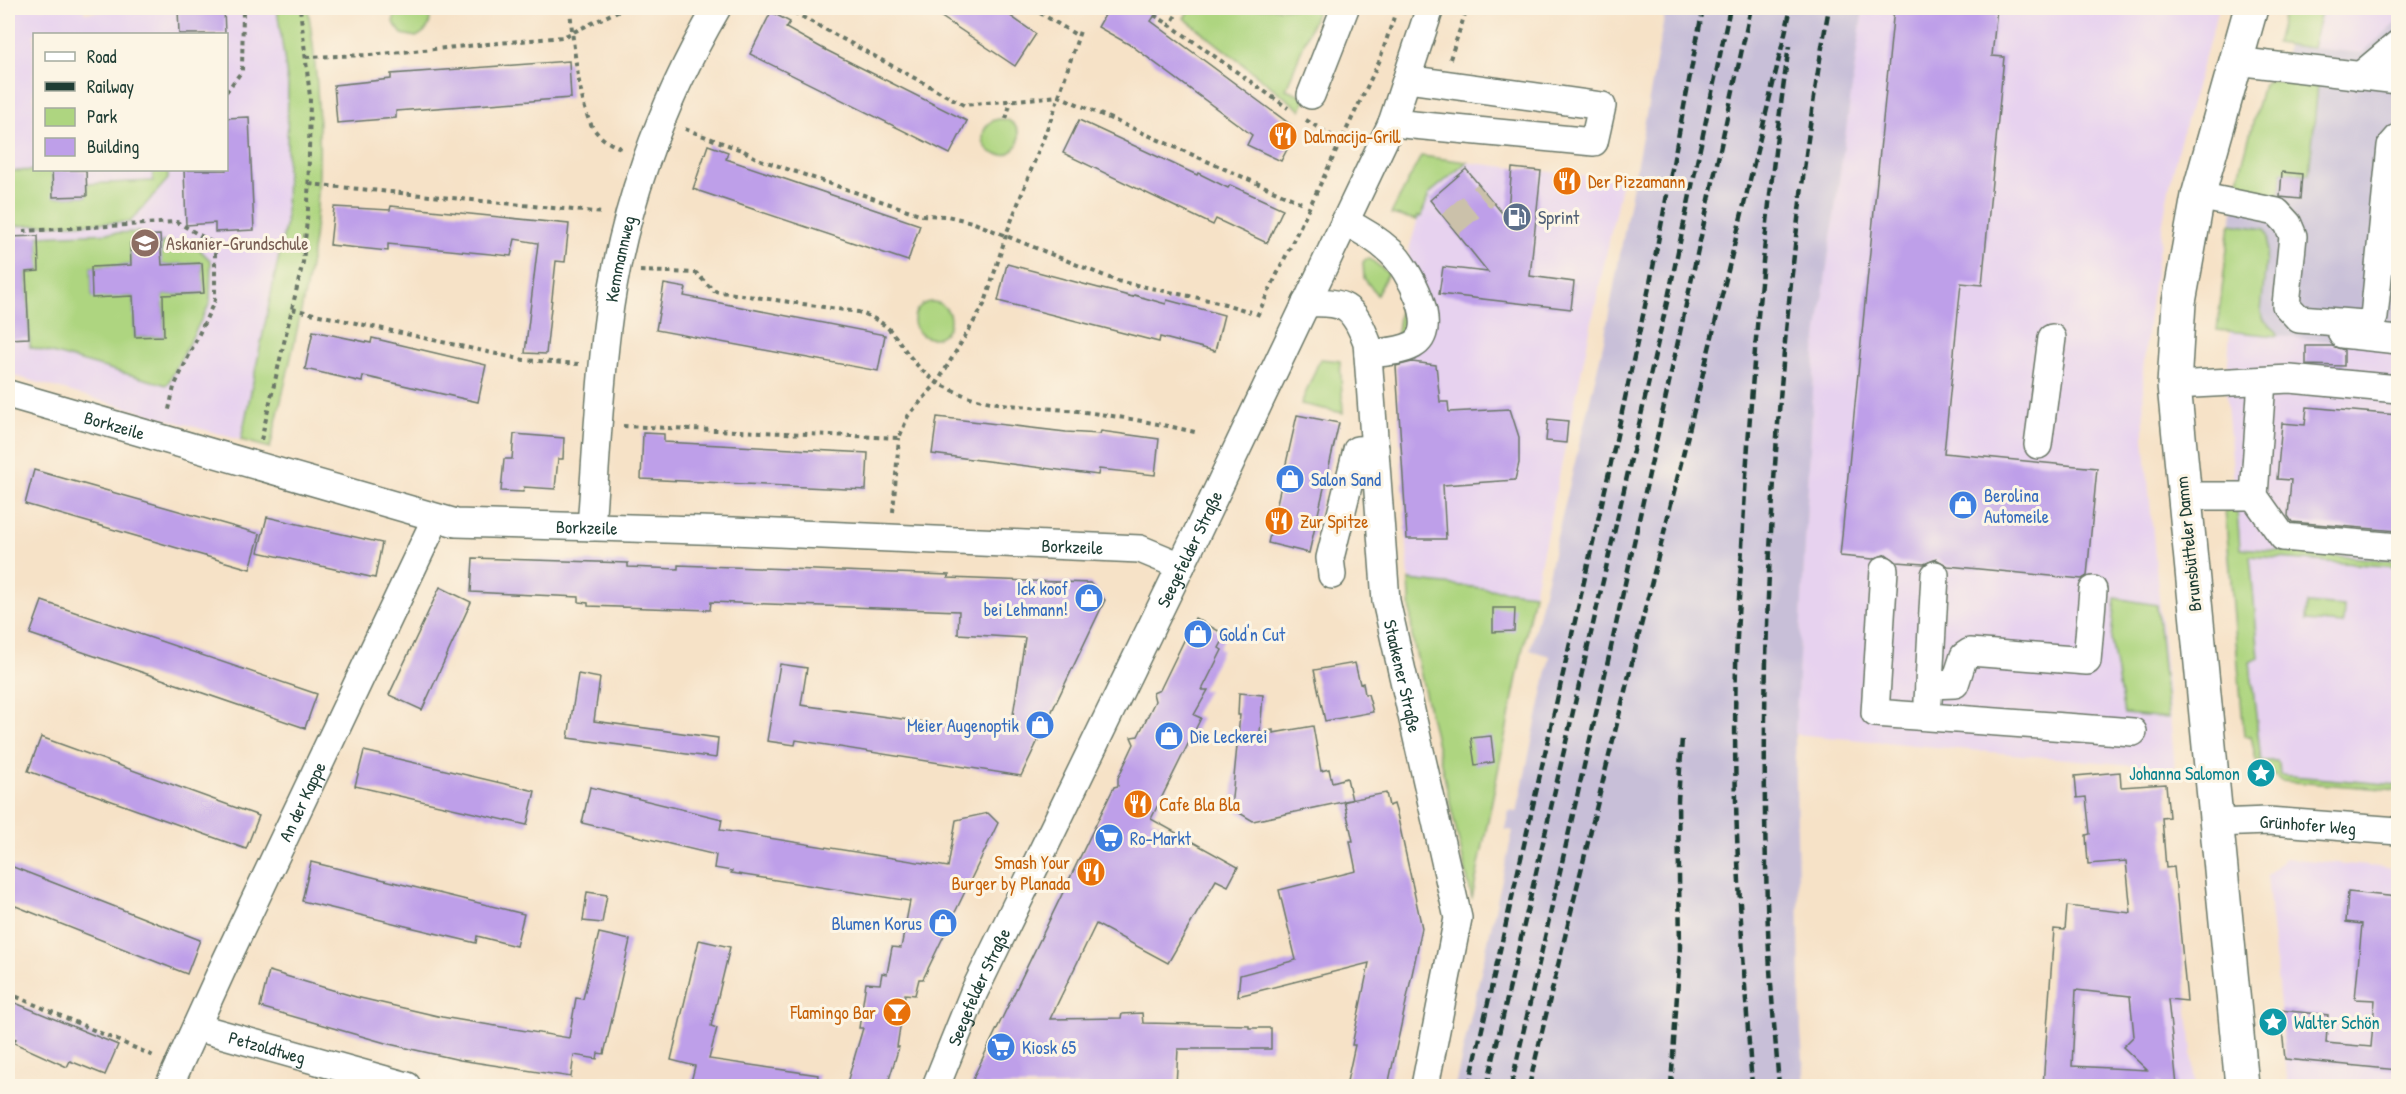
<svg xmlns="http://www.w3.org/2000/svg" width="2406" height="1094" font-family="'Patrick Hand',sans-serif">
  <style>
    .built { fill: #e7d2ef; fill-rule: evenodd }
    .industrial { fill: #c8bfd8 }
    .green { fill: #aed580; stroke: #66895a; stroke-width: 1.5 }
    .building { fill: #be9fe9; fill-rule: evenodd }
    .lines { fill: none; stroke-linecap: round; stroke-linejoin: round }
    .minor-tunnel { stroke: #cbc1aa; stroke-width: 27; stroke-dasharray: 27 14; stroke-linecap: butt }
    .minor-casing { stroke: #6a7767; stroke-width: 30 }
    .major-casing { stroke: #6a7767; stroke-width: 36 }
    .path { stroke: #6a7767; stroke-width: 4; stroke-dasharray: 4.5 4.5; stroke-linecap: butt }
    .minor { stroke: #fff; stroke-width: 27 }
    .major { stroke: #fff; stroke-width: 33 }
    .rail { stroke: #1f3d34; stroke-width: 4.5; stroke-dasharray: 9 4.5; stroke-linecap: butt }
    .labels { text-anchor: middle; dominant-baseline: central; stroke-width: 6; stroke-linejoin: round; paint-order: stroke }
    .food-label { font-size: 18px; fill: #c56008; stroke: #fcf5e5; text-anchor: start }
    .service-label { font-size: 18px; fill: #4e5e75; stroke: #fcf5e5; text-anchor: start }
    .education-label { font-size: 18px; fill: #785e54; stroke: #fcf5e5; text-anchor: start }
    .street-label { font-size: 18px; fill: #1f3d34; stroke: #fcf5e5 }
    .shop-label { font-size: 18px; fill: #366cbe; stroke: #fcf5e5; text-anchor: start }
    .culture-label { font-size: 18px; fill: #0d838f; stroke: #fcf5e5; text-anchor: end }
  </style>
  <rect width="100%" height="100%" fill="#fcf5e5"/>
  <filter id="ink" filterUnits="userSpaceOnUse"><feTurbulence type="fractalNoise" baseFrequency=".0167" numOctaves="2"/><feDisplacementMap in="SourceGraphic" scale="12" xChannelSelector="R" yChannelSelector="G"/><feConvolveMatrix kernelMatrix="1 2 1 2 8 2 1 2 1" color-interpolation-filters="sRGB"/></filter>
  <filter id="wash" filterUnits="userSpaceOnUse"><feTurbulence type="fractalNoise" baseFrequency=".008" numOctaves="4" result="noise"/><feDisplacementMap in="SourceGraphic" scale="24" xChannelSelector="R" yChannelSelector="G"/><feGaussianBlur stdDeviation="1.35" result="paint"/><feColorMatrix in="noise" values="0 0 0 0 0 0 0 0 0 0 0 0 0 0 0 0 0 1.4 0 .05"/><feComposite in="paint" operator="in"/></filter>
  <g filter="url(#wash)">
    <rect width="100%" height="100%" fill="#f6e2c7"/>
    <g class="built">
      <path d="M 8,8 L 84,8 L 84,13 L 137,8 L 277,8 L 288,85 L 286,223 L 241,440 L 8,374 ZM 34,34 L 226,34 L 226,170 L 34,170 Z"/>
      <polygon points="1863,8 2219,8 2179,145 2167,198 2151,298 2143,370 2144,438 2175,769 1795,734 1815,353"/>
      <polygon points="2298,8 2398,8 2398,21 2363,53 2287,45"/>
      <polygon points="1463,162 1622,180 1534,594 1409,580 1396,361 1409,250 1427,186"/>
      <polygon points="2230,331 2398,348 2398,790 2281,781 2256,760 2251,736 2244,736 2227,548 2240,548 2226,392"/>
      <polygon points="2285,858 2398,869 2398,1086 2288,1086 2267,875"/>
      <polygon points="2050,988 2187,1001 2195,1086 2043,1086"/>
    </g>
    <g class="industrial">
      <polygon points="1666,8 1863,8 1815,353 1795,734 1801,1032 1805,1086 1455,1086 1513,831 1505,829 1509,811 1517,812 1550,656 1530,650 1603,345"/>
      <polygon points="2398,21 2398,348 2217,330 2236,188 2263,84 2270,80 2283,81 2287,45 2362,53"/>
    </g>
    <g class="green">
      <path d="M 277,8 L 308,8 C 321,92 324,181 310,266 C 299,327 284,388 270,448 L 241,440 L 286,222 L 288,85 Z"/>
      <path d="M 397,8 L 426,8 C 434,20 429,31 416,37 L 402,34 L 393,22 Z"/>
      <polygon points="1190,8 1318,8 1286,89 1306,97 1301,110 1184,18"/>
      <polygon points="2285,8 2322,8 2312,48 2276,43"/>
      <polygon points="2270,80 2318,85 2309,174 2282,172 2280,198 2236,188 2263,84"/>
      <circle cx="1001" cy="137" r="18"/>
      <polygon points="1421,156 1467,162 1429,194 1421,217 1418,216 1417,220 1391,214"/>
      <polygon points="52,170 54,197 87,196 87,184 153,181 153,170 168,170 168,179 130,222 10,226 9,171"/>
      <polygon points="2230,224 2265,229 2268,238 2261,312 2264,320 2277,332 2277,336 2217,330"/>
      <polygon points="139,232 139,243 130,244 131,265 91,267 92,297 133,296 135,337 164,336 163,295 203,293 202,263 161,265 161,242 187,244 189,249 199,249 211,261 210,303 167,385 30,347 26,272 39,271 38,236"/>
      <polygon points="1366,259 1370,259 1388,273 1377,295 1364,278 1363,262"/>
      <polygon points="1403,284 1409,288 1413,329 1396,341"/>
      <circle cx="932" cy="320" r="18"/>
      <polygon points="1320,359 1340,361 1343,413 1301,404"/>
      <polygon points="2225,510 2237,511 2240,548 2398,561 2398,567 2250,556 2259,658 2250,662 2261,761 2276,761 2279,763 2280,775 2398,785 2398,790 2281,781 2256,760 2251,736 2244,736"/>
      <polygon points="1409,580 1534,594 1472,899 1412,636"/>
      <polygon points="2115,598 2157,605 2168,718 2124,714 2111,639"/>
      <polygon points="2307,603 2344,606 2343,624 2306,621"/>
    </g>
    <g id="blocks">
      <g class="building">
        <polygon points="178,8 224,8 225,34 179,34"/>
        <polygon points="928,8 999,8 1036,34 1015,66"/>
        <polygon points="1109,8 1160,8 1151,21 1291,125 1285,133 1294,136 1281,161 1247,145 1252,135 1132,46 1098,27"/>
        <polygon points="1894,8 1997,8 1992,56 2004,57 1982,285 1961,283 1944,453 2097,468 2087,576 2082,579 1948,566 1936,559 1924,564 1897,562 1886,554 1873,559 1840,556"/>
        <polygon points="771,12 790,22 786,28 822,48 967,121 950,154 750,54"/>
        <polygon points="569,61 571,98 396,111 396,118 337,123 334,85 391,79 391,74"/>
        <polygon points="249,117 254,230 215,232 215,223 186,225 184,170 226,170 226,118"/>
        <polygon points="1079,120 1197,175 1198,173 1228,188 1230,185 1283,209 1267,243 1216,219 1213,225 1063,153"/>
        <polygon points="708,145 728,152 726,159 920,225 908,261 693,189"/>
        <polygon points="1512,168 1541,171 1530,276 1574,282 1571,309 1439,294 1443,267 1488,272 1430,200 1466,169 1507,219"/>
        <polygon points="52,170 86,170 87,196 53,197"/>
        <polygon points="2282,172 2302,174 2300,199 2280,197"/>
        <polygon points="391,206 569,224 565,262 556,261 546,354 525,353 538,243 515,239 511,256 388,244 388,251 330,245 334,207 390,210"/>
        <polygon points="160,235 162,265 202,263 204,293 163,295 164,336 135,337 133,296 92,298 91,267 131,265 130,243 139,243 139,236"/>
        <polygon points="38,236 39,271 26,272 29,338 8,339 8,237"/>
        <polygon points="1007,264 1133,297 1134,295 1166,304 1167,300 1224,315 1215,351 1160,337 1159,342 998,301"/>
        <polygon points="664,284 686,288 684,296 885,335 878,371 656,330"/>
        <polygon points="313,331 371,343 372,338 486,365 478,402 363,376 362,382 305,369"/>
        <polygon points="2306,346 2332,346 2344,350 2344,366 2306,365"/>
        <polygon points="1412,362 1436,365 1440,402 1448,402 1449,412 1510,409 1519,437 1519,463 1515,480 1443,485 1446,539 1407,539 1396,366"/>
        <polygon points="2307,407 2398,415 2398,531 2292,522 2288,516 2291,480 2277,479 2282,423 2305,425"/>
        <polygon points="1297,415 1339,423 1309,553 1268,543"/>
        <polygon points="937,417 1066,432 1100,434 1101,431 1159,439 1155,475 1099,469 1098,475 932,454"/>
        <polygon points="1548,419 1568,421 1566,443 1546,441"/>
        <polygon points="643,433 664,434 664,442 868,453 866,490 641,479"/>
        <polygon points="514,434 564,438 563,459 558,459 555,489 524,487 523,492 501,491 504,459 512,459"/>
        <polygon points="34,470 260,534 250,569 25,504"/>
        <polygon points="267,517 382,543 375,578 258,552"/>
        <polygon points="473,558 628,563 628,567 678,569 678,565 949,575 948,578 1090,583 1105,600 1021,776 796,740 795,745 767,741 780,664 807,668 801,705 1010,734 1025,638 958,634 959,611 711,602 710,610 588,606 588,603 579,602 579,597 471,592"/>
        <polygon points="440,587 471,602 422,710 389,695"/>
        <polygon points="42,601 317,694 305,728 30,634"/>
        <polygon points="1493,608 1515,608 1514,631 1493,632"/>
        <polygon points="1195,618 1226,635 1219,648 1222,650 1202,690 1208,690 1194,715 1201,718 1151,819 1238,867 1228,886 1216,880 1168,963 1096,924 1050,1019 1121,1018 1122,1014 1142,1013 1143,1023 1249,1025 1249,1028 1271,1028 1271,1049 1178,1049 1176,1086 971,1086 975,1074 1114,787 1118,786 1118,778 1134,744 1131,737 1138,736 1155,701 1153,693 1160,690"/>
        <polygon points="1355,663 1360,684 1363,683 1365,694 1368,694 1373,712 1325,721 1314,670"/>
        <polygon points="578,674 600,678 594,721 718,738 716,758 568,738"/>
        <polygon points="1239,693 1263,695 1260,733 1273,730 1273,733 1313,726 1321,771 1329,769 1332,782 1347,778 1352,800 1253,821 1231,808 1240,715 1238,715"/>
        <polygon points="1491,736 1494,762 1475,765 1471,738"/>
        <polygon points="41,737 259,816 246,849 28,771"/>
        <polygon points="364,751 535,791 527,825 355,786"/>
        <path d="M 2120,772 L 2121,787 L 2166,784 L 2169,817 L 2162,818 L 2166,868 L 2174,867 L 2187,1001 L 2168,999 L 2177,1086 L 2163,1086 L 2158,1081 L 2157,1086 L 2043,1086 L 2054,929 L 2065,930 L 2067,906 L 2131,913 L 2126,861 L 2088,864 L 2086,835 L 2090,834 L 2086,797 L 2077,798 L 2075,776 ZM 2076,990 L 2130,996 L 2134,1036 L 2123,1047 L 2147,1070 L 2072,1066 Z"/>
        <polygon points="590,787 722,819 720,830 948,867 956,820 988,813 998,823 923,979 919,979 915,995 905,994 897,1047 899,1047 887,1086 846,1086 863,1028 859,1028 866,983 880,984 882,973 887,974 892,947 901,948 910,901 731,873 732,871 714,868 716,855 582,823"/>
        <polygon points="1386,793 1389,806 1394,804 1397,814 1422,928 1388,1086 1346,1086 1355,1045 1352,1045 1369,963 1238,996 1240,975 1296,960 1279,890 1356,871 1350,841 1353,841 1344,801"/>
        <polygon points="311,862 524,914 516,946 477,936 476,943 302,901"/>
        <polygon points="8,865 200,940 187,974 8,903"/>
        <polygon points="587,892 607,895 602,923 583,921"/>
        <polygon points="2348,892 2398,897 2398,1070 2285,1059 2280,1010 2328,1015 2326,1043 2371,1047 2375,1000 2355,999 2362,924 2346,922"/>
        <polygon points="599,933 630,940 604,1054 598,1053 597,1059 574,1055 571,1077 460,1060 389,1044 260,1007 269,971 356,997 442,1017 569,1038 576,998 583,999"/>
        <polygon points="699,940 730,947 711,1026 717,1028 709,1059 818,1075 817,1086 690,1086 695,1066 671,1060"/>
        <polygon points="8,1000 118,1045 105,1075 70,1061 67,1067 14,1043 16,1039 8,1036"/>
      </g>
    </g>
  </g>
  <g filter="url(#ink)">
    <use href="#blocks" fill-opacity="0" stroke="#6a7767" stroke-width="1.5"/>
    <g class="lines">
      <polyline class="minor-tunnel" points="1450,224 1486,194"/>
      <g class="minor-casing">
        <g id="minor">
          <polyline points="2235,61 2398,80"/>
          <polyline points="2360,76 2398,44"/>
          <polyline points="1311,95 1345,8"/>
          <polyline points="1392,123 1594,142 1602,106 1407,79"/>
          <polyline points="2198,196 2277,212 2288,224 2293,236 2286,305 2299,319 2364,324 2374,317 2391,146 2398,138"/>
          <path d="M 1345,222 C 1362,230 1377,239 1391,252 C 1408,268 1442,329 1413,345 C 1400,352 1382,352 1368,354"/>
          <path id="s1" d="M 1306,303 C 1344,301 1353,305 1367,342 L 1386,601 L 1458,918 L 1425,1086"/>
          <polyline points="2342,334 2398,340"/>
          <polyline points="2262,381 2254,496 2283,537 2398,547"/>
          <polyline points="2174,385 2290,379 2398,389"/>
          <path id="s2" d="M 8,394 L 456,523 L 733,531 L 1140,549 L 1181,566"/>
          <polyline points="2038,445 2052,338"/>
          <polyline points="2184,496 2254,496"/>
          <path id="s3" d="M 591,527 C 596,461 599,393 607,328 C 620,216 660,105 717,8"/>
          <polyline points="1884,570 1875,713 2133,732"/>
          <polyline points="1332,575 1330,558 1357,450 1375,449"/>
          <polyline points="1929,685 1955,684 1964,656 1970,652 2087,661 2093,590"/>
          <polyline points="1928,701 1935,575"/>
          <path id="s4" d="M 2216,823 L 2268,821 L 2398,831"/>
          <path id="s5" d="M 196,1027 L 407,1086"/>
          <path id="s6" d="M 169,1086 L 225,963 L 436,518"/>
          <path id="s7" d="M 936,1086 L 974,992 L 1196,535 L 1392,123 L 1430,8"/>
        </g>
      </g>
      <g class="major-casing">
        <polyline id="major" points="2242,1086 2174,385 2179,302 2198,196 2251,8"/>
      </g>
      <g class="path">
        <path d="M 570,8 C 572,34 579,105 592,126 C 599,138 612,146 625,149"/>
        <polyline points="786,8 964,105 1059,96 1302,203"/>
        <polyline points="1032,8 1078,36"/>
        <polyline points="1180,8 1170,25 1288,108"/>
        <polyline points="224,10 266,8"/>
        <polyline points="1154,15 1170,25"/>
        <polyline points="306,57 370,55 563,37 624,8"/>
        <polyline points="1450,59 1467,8"/>
        <polyline points="226,92 242,71 243,9"/>
        <polyline points="1006,119 1011,101"/>
        <polyline points="1306,120 1334,137"/>
        <polyline points="685,129 744,151 758,159 922,215 947,216 972,222 1117,281 1218,302 1251,312"/>
        <polyline points="309,184 604,213"/>
        <polyline points="23,231 177,222 215,244 215,300 174,387 168,414"/>
        <path d="M 640,271 L 696,273 L 714,291 L 858,312 C 899,326 894,342 921,369 C 932,381 949,389 964,395 C 999,407 1040,407 1077,411 C 1117,416 1156,423 1195,432"/>
        <polyline points="292,309 524,360 579,364"/>
        <polyline points="1257,316 1379,62 1397,8"/>
        <polyline points="623,426 899,438 908,416 937,383 985,303 1007,232 1054,111 1081,28"/>
        <polyline points="261,440 303,262 308,209 310,97 300,8"/>
        <polyline points="893,512 899,438"/>
        <polyline points="8,993 156,1057"/>
      </g>
      <use href="#minor" class="minor"/>
      <use href="#major" class="major"/>
      <g class="rail">
        <polyline points="1469,1086 1609,472 1650,283 1703,8"/>
        <polyline points="1487,1086 1668,298 1730,8"/>
        <polyline points="1511,1086 1610,652 1751,8"/>
        <path d="M 1529,1086 C 1615,726 1706,368 1791,8"/>
        <polyline points="1671,1086 1680,950 1678,800 1682,738"/>
        <path d="M 1752,1086 C 1742,947 1732,807 1736,667 C 1737,620 1741,573 1743,526 C 1752,365 1766,205 1789,46"/>
        <path d="M 1779,1086 C 1775,1034 1770,982 1768,929 C 1760,729 1767,530 1786,331 C 1797,223 1809,114 1829,8"/>
      </g>
    </g>
  </g>
  <defs>
    <g id="restaurant-disc" transform="scale(1.5)"><circle r="9.5" fill="#e8710a" stroke="#fcf5e5"/><path d="M-5-6h1v4h1v-4h1v4h1v-4h1v5L-1.5 .5V6h-2V.5L-5-1ZM5-6V6H3V1.5H1.5Q1.5-4 5-6Z" fill="#fff"/></g>
    <g id="fuel-disc" transform="scale(1.5)"><circle r="9.5" fill="#5c6f8a" stroke="#fcf5e5"/><path d="M-5.5-6h7V0h2V4h1.3V-2.5L3-4.5l.8-.8L6-3V5H2.5V1h-1V6h-7ZM-4.2-4.7v3.2H.2V-4.7Z" fill="#fff"/></g>
    <g id="school-disc" transform="scale(1.5)"><circle r="9.5" fill="#8d6e63" stroke="#fcf5e5"/><path d="M0-5L7-2L0 1L-7-2ZM-4 1L0 2.5L4 1V4Q0 6-4 4Z" fill="#fff"/></g>
    <g id="shop-disc" transform="scale(1.5)"><circle r="9.5" fill="#3f7fe0" stroke="#fcf5e5"/><path d="M-5-2.5h2.3a2.7 3.5 0 0 1 5.4 0H5L5.5 6h-11ZM-1.5-2.5h3a1.5 2.3 0 0 0-3 0Z" fill="#fff"/></g>
    <g id="sight-disc" transform="scale(1.5)"><circle r="9.5" fill="#0f9aa8" stroke="#fcf5e5"/><path d="M0-6L1.8-2.2L6-1.7L2.9 1.2L3.7 5.4L0 3.3L-3.7 5.4L-2.9 1.2L-6-1.7L-1.8-2.2Z" fill="#fff"/></g>
    <g id="supermarket-disc" transform="scale(1.5)"><circle r="9.5" fill="#3f7fe0" stroke="#fcf5e5"/><path d="M-6-5.5h2.5l.6 2H6L4.5 2H-2.5L-4.4-4H-6ZM-1.5 3.2a1.3 1.3 0 1 0 .1 0ZM3 3.2a1.3 1.3 0 1 0 .1 0Z" fill="#fff"/></g>
    <g id="bar-disc" transform="scale(1.5)"><circle r="9.5" fill="#e8710a" stroke="#fcf5e5"/><path d="M-6-5H6L.8 .8V4.5H3.5V6h-7V4.5H-.8V.8Z" fill="#fff"/></g>
  </defs>
  <g fill-rule="evenodd">
    <use href="#restaurant-disc" x="1283" y="136"/>
    <use href="#restaurant-disc" x="1567" y="181"/>
    <use href="#fuel-disc" x="1517" y="217"/>
    <use href="#school-disc" x="145" y="243"/>
    <use href="#shop-disc" x="1290" y="479"/>
    <use href="#shop-disc" x="1963" y="505"/>
    <use href="#restaurant-disc" x="1279" y="521"/>
    <use href="#shop-disc" x="1089" y="598"/>
    <use href="#shop-disc" x="1198" y="634"/>
    <use href="#shop-disc" x="1040" y="725"/>
    <use href="#shop-disc" x="1169" y="736"/>
    <use href="#sight-disc" x="2261" y="773"/>
    <use href="#restaurant-disc" x="1138" y="804"/>
    <use href="#supermarket-disc" x="1109" y="838"/>
    <use href="#restaurant-disc" x="1091" y="872"/>
    <use href="#shop-disc" x="943" y="923"/>
    <use href="#bar-disc" x="897" y="1012"/>
    <use href="#sight-disc" x="2273" y="1022"/>
    <use href="#supermarket-disc" x="1001" y="1047"/>
  </g>
  <g class="labels">
    <g class="food-label">
      <text x="1304" y="136">Dalmacija-Grill</text>
      <text x="1588" y="181">Der Pizzamann</text>
      <text x="1300" y="521">Zur Spitze</text>
      <text x="1159" y="804">Cafe Bla Bla</text>
      <text x="1070" y="862" text-anchor="end">Smash Your<tspan x="1070" dy="21">Burger by Planada</tspan></text>
      <text x="876" y="1012" text-anchor="end">Flamingo Bar</text>
    </g>
    <g class="service-label">
      <text x="1538" y="217">Sprint</text>
    </g>
    <g class="education-label">
      <text x="166" y="243">Askanier-Grundschule</text>
    </g>
    <g class="street-label">
      <text stroke="none"><textPath href="#s3" startOffset="270">Kemmannweg</textPath></text>
      <text stroke="none"><textPath href="#s2" startOffset="111">Borkzeile</textPath></text>
      <text stroke="none"><textPath href="#s2" startOffset="597">Borkzeile</textPath></text>
      <text transform="translate(2188 544) rotate(-96)">Brunsbütteler Damm</text>
      <text stroke="none"><textPath href="#s2" startOffset="1083">Borkzeile</textPath></text>
      <text stroke="none"><textPath href="#s7" startOffset="594">Seegefelder Straße</textPath></text>
      <text stroke="none"><textPath href="#s1" startOffset="418">Staakener Straße</textPath></text>
      <text stroke="none"><textPath href="#s6" startOffset="314">An der Kappe</textPath></text>
      <text stroke="none"><textPath href="#s4" startOffset="92">Grünhofer Weg</textPath></text>
      <text stroke="none"><textPath href="#s7" startOffset="108">Seegefelder Straße</textPath></text>
      <text stroke="none"><textPath href="#s5" startOffset="74">Petzoldtweg</textPath></text>
    </g>
    <g class="shop-label">
      <text x="1311" y="479">Salon Sand</text>
      <text x="1984" y="495">Berolina<tspan x="1984" dy="21">Automeile</tspan></text>
      <text x="1068" y="588" text-anchor="end">Ick koof<tspan x="1068" dy="21">bei Lehmann!</tspan></text>
      <text x="1219" y="634">Gold'n Cut</text>
      <text x="1019" y="725" text-anchor="end">Meier Augenoptik</text>
      <text x="1190" y="736">Die Leckerei</text>
      <text x="1130" y="838">Ro-Markt</text>
      <text x="922" y="923" text-anchor="end">Blumen Korus</text>
      <text x="1022" y="1047">Kiosk 65</text>
    </g>
    <g class="culture-label">
      <text x="2240" y="773">Johanna Salomon</text>
      <text x="2294" y="1022" text-anchor="start">Walter Schön</text>
    </g>
  </g>
  <rect width="2406" height="1094" fill="none" stroke="#fcf5e5" stroke-width="30"/>
  <rect x="33" y="33" width="195" height="138" fill="#fcf5e5" stroke="#a4ab9e" stroke-width="1.5"/>
  <rect x="45" y="52" width="30" height="9" fill="#ffffff" stroke="#a4ab9e" stroke-width="1.5"/>
  <text x="87" y="63" font-size="18" fill="#1f3d34">Road</text>
  <rect x="45" y="82" width="30" height="9" fill="#1f3d34" stroke="#a4ab9e" stroke-width="1.5"/>
  <text x="87" y="93" font-size="18" fill="#1f3d34">Railway</text>
  <rect x="45" y="108" width="30" height="18" fill="#aed580" stroke="#a4ab9e" stroke-width="1.5"/>
  <text x="87" y="123" font-size="18" fill="#1f3d34">Park</text>
  <rect x="45" y="138" width="30" height="18" fill="#be9fe9" stroke="#a4ab9e" stroke-width="1.5"/>
  <text x="87" y="153" font-size="18" fill="#1f3d34">Building</text>
</svg>
